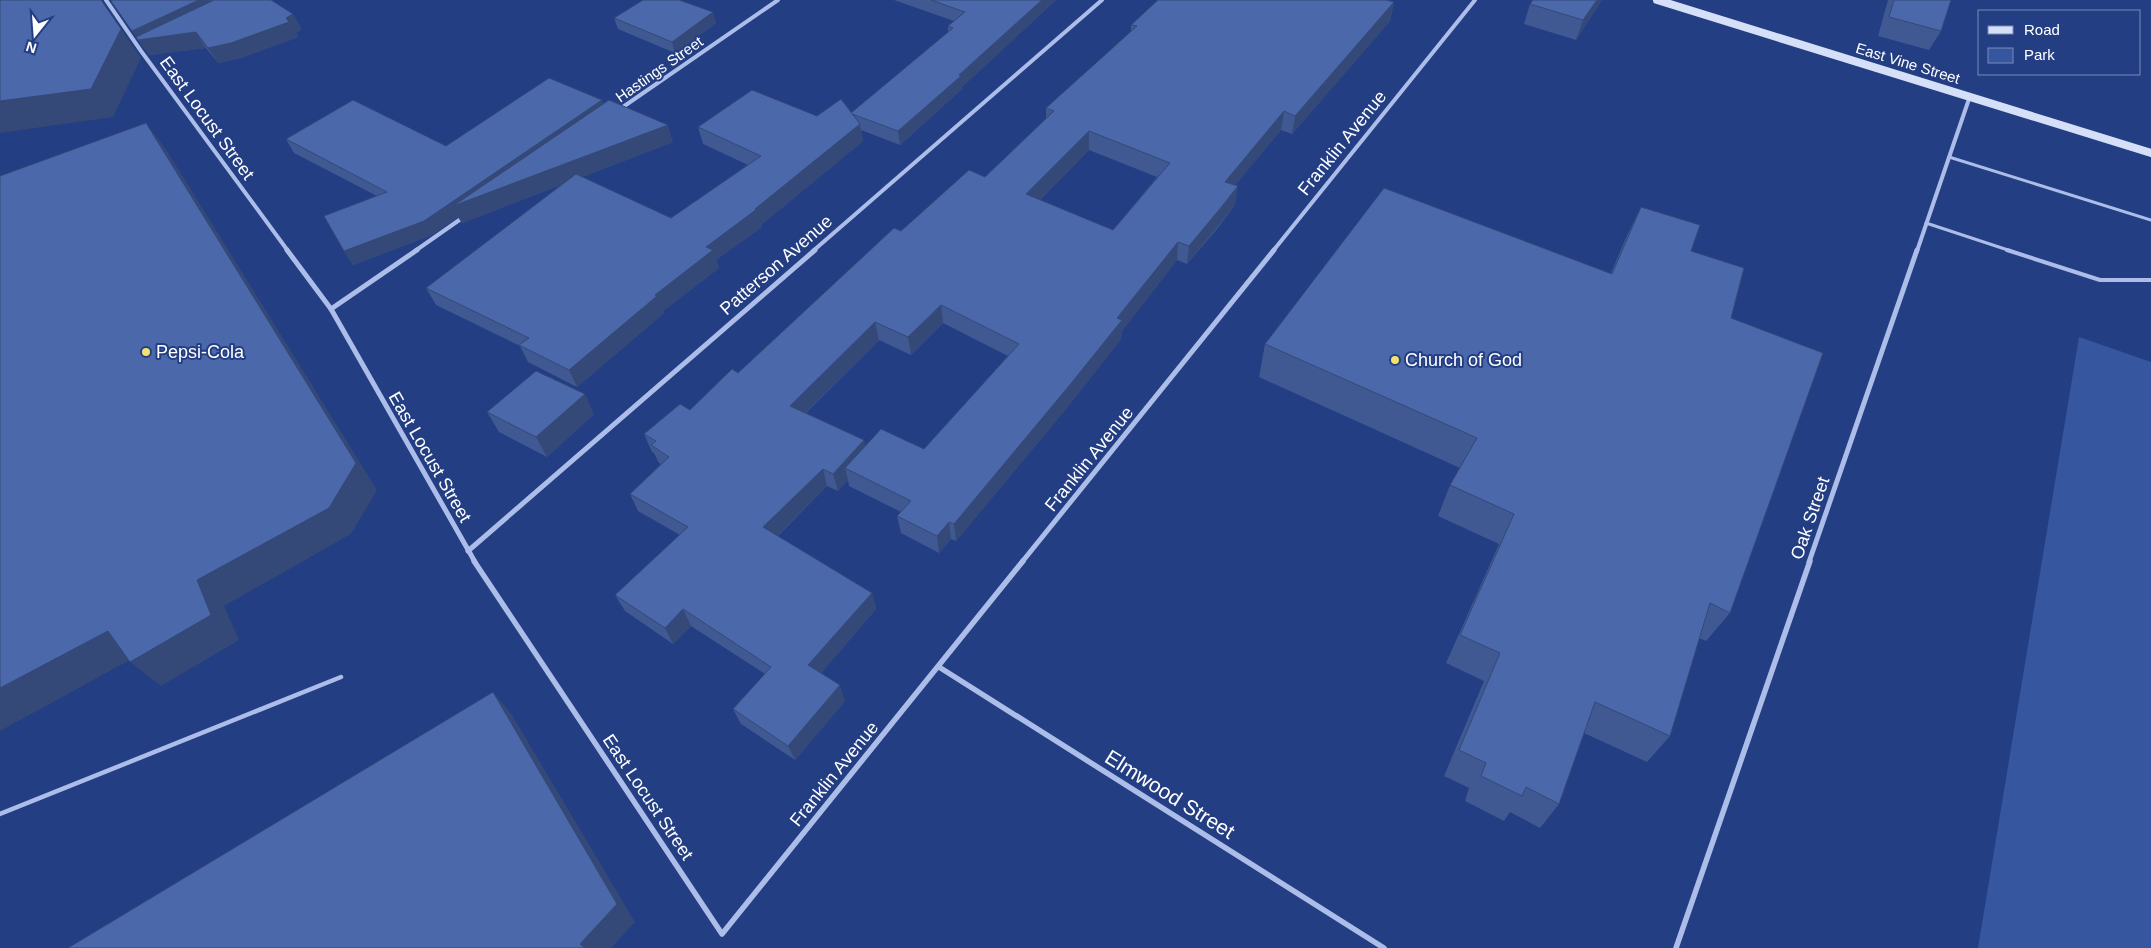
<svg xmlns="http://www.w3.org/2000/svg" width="2151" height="948" font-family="Arial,sans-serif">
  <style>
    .green { fill: #3756a0 }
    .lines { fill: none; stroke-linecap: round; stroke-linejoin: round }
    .lane-far2 { stroke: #abbde8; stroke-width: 3 }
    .lane-far1 { stroke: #abbde8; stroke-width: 4 }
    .lane { stroke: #abbde8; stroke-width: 4.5 }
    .street-far2 { stroke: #abbde8; stroke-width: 4 }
    .street-far1 { stroke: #abbde8; stroke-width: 5 }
    .street { stroke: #abbde8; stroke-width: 5.5 }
    .secondary { stroke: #d5dff7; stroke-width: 8 }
    .wall { fill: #405993; fill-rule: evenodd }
    .shaded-wall { fill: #344978 }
    .building { fill: #4b68ab; stroke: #344978; fill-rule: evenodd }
    .poi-dot { fill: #f3e16e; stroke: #233e83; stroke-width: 2 }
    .labels { text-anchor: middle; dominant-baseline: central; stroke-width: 4; stroke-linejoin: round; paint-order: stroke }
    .far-street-label { font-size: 15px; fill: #fff; stroke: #233e83 }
    .street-label { font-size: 18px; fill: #fff; stroke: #233e83 }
    .poi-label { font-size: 18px; fill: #fff; stroke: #233e83; text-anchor: start }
    .near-street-label { font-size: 21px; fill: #fff; stroke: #233e83 }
  </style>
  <rect width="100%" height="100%" fill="#233e83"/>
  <polygon class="green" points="2079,337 2151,362 2151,948 1978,948"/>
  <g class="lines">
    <g class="lane-far2">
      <polyline points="1949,157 2151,220"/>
      <polyline points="1926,223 2011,251"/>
    </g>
    <polyline class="lane-far1" points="2007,250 2100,280 2151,280"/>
    <polyline class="lane" points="0,814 341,677"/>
    <g class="street-far2">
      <polyline points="106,0 141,51 288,251"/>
      <polyline points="620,109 778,0"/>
      <polyline points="415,251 465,216"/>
      <polyline points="813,251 1102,0"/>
      <polyline points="1273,251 1475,0"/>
      <polyline points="1917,251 1970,96"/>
    </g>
    <g class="street-far1">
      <polyline points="287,250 331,309 475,562"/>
      <polyline points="331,309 417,250"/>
      <polyline points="468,551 815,250"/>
      <polyline points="1022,562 1274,250"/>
      <polyline points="1809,562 1917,250"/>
    </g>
    <g class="street">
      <polyline points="474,561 722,934 1023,561"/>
      <polyline points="939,667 1384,948"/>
      <polyline points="1676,948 1810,561"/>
    </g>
    <polyline class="secondary" points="1657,0 2151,153"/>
  </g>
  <g class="wall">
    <polygon points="894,0 1056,0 962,87 962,89 900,145 861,130 863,141 761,225 762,227 716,260 719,268 663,311 664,313 577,387 528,362 520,346 436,305 426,288 561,185 462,223 458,217 432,235 353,265 344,251 377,196 294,153 286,139 446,146 603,104 673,142 582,177 671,218 748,165 703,144 698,127 851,113 948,32 948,26 954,21"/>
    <polygon points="1533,0 1602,0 1576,40 1524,24 1530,4"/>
    <polygon points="1888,0 1951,0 1941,31 1929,50 1878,36"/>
    <polygon points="111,1 302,29 296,33 298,37 241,58 218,63 206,48 149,55"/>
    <path d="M 1394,2 L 1390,21 L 1292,134 L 1281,130 L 1235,185 L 1235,205 L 1217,229 L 1187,264 L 1177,260 L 1122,331 L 1121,339 L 1070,404 L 956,541 L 951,539 L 939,553 L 901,533 L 897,516 L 901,512 L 849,486 L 848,480 L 838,491 L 827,486 L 778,536 L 872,593 L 876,609 L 821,673 L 845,701 L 795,760 L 741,724 L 733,709 L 765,674 L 691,626 L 673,644 L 625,611 L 615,595 L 680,535 L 638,511 L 630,494 L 661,464 L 659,463 L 654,453 L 652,452 L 644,434 L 690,410 L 738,373 L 901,231 L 985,177 L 1046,119 L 1046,108 L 1131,32 L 1131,25 ZM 1089,150 L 1157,177 L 1113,230 L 1040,200 ZM 943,323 L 1008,356 L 924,449 L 865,446 L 864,440 L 806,413 L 879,340 L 911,355 Z"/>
    <polygon points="614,18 716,23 675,53 618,29"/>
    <polygon points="1641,207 1691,251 1731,318 1730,613 1706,641 1699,638 1670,736 1647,762 1584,733 1559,804 1540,828 1510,812 1504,821 1465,801 1469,788 1444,776 1484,681 1446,663 1499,544 1438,516 1450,485 1460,468 1259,377 1265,344 1611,273 1625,240"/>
    <polygon points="487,412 594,414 547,457 499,432"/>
  </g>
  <g class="shaded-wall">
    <polygon points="101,0 141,58 113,117 0,133 0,101"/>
    <polygon points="199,0 242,0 196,32 206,48 149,55 132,31"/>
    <polygon points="1042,0 1056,0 962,87 962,89 900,145 898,131"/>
    <polygon points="1597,0 1602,0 1576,40 1583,20"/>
    <polygon points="1394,2 1390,21 1292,134 1295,116"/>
    <polygon points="713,12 716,23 675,53 672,42"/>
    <polygon points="293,14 302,29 296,33 298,37 241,58 218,63 208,48 286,18"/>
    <polygon points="602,100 607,114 668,125 673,142 462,223 458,217 432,235 353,265 344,251"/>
    <polygon points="1284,111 1281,130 1223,200 1225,182"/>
    <polygon points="146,123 167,151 377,490 351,534 224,606 239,640 161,686 130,662 197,580"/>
    <polygon points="860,124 863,141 761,225 762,227 716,260 719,268 663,311 664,313 577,387 569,370 655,295 706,247 755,209"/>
    <polygon points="1089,131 1089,150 1027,213 1026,194"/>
    <polygon points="1238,186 1235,205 1187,264 1189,246"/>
    <polygon points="1178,242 1177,260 1122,331 1121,339 1070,404 956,541 954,524"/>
    <polygon points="941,305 943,323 911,355 908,337"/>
    <polygon points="875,322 879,340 795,423 790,406"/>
    <polygon points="585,394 594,414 547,457 536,437"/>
    <polygon points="864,440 868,457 845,468 848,480 838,491 833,474"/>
    <polygon points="823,469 827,486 769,544 763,527"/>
    <polygon points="949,522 951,539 939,553 937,536"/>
    <polygon points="872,593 876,609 814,681 808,665"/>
    <polygon points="683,609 691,626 673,644 665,628"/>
    <polygon points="108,631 139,655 0,731 0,688"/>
    <polygon points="840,685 845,701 795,760 788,746"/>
    <polygon points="493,692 512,715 635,922 611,948 585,948 580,944"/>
  </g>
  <g class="building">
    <polygon points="0,0 101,0 121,29 91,89 0,101"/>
    <polygon points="113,0 199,0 132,31 111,1"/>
    <polygon points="214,0 271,0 293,14 286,18 289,22 231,43 208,48 196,32 138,40 136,37"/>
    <polygon points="643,0 679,0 713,12 672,42 614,18"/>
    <polygon points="931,0 1042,0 959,75 961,76 898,131 852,114 851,113 953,28 948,26 965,12"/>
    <path d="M 1158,0 L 1386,0 L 1394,2 L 1295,116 L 1284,111 L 1225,182 L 1238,186 L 1219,210 L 1189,246 L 1178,242 L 1117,318 L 1122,320 L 1069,386 L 954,524 L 949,522 L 937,536 L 897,516 L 911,501 L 845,468 L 881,429 L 924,449 L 1019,344 L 941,305 L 908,337 L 875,322 L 790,406 L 864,440 L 833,474 L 823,469 L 763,527 L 872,593 L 808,665 L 840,685 L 788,746 L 733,709 L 771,667 L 683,609 L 665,628 L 615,595 L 688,527 L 630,494 L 669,457 L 651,445 L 656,441 L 644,434 L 680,404 L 690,410 L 732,369 L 738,373 L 894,228 L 901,231 L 969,170 L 985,177 L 1054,111 L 1046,108 L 1137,26 L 1131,25 ZM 1089,131 L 1170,163 L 1113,230 L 1026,194 Z"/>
    <polygon points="1533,0 1597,0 1583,20 1530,4"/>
    <polygon points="1894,0 1951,0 1941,31 1889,17"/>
    <polygon points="549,78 602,100 424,221 344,251 324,216 387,192 286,139 353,100 446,146"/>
    <polygon points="752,90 817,116 841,99 860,124 755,209 757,209 706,247 713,250 655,295 657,296 569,370 519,345 529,338 426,288 576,174 671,218 761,156 698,127"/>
    <polygon points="609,100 668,125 453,206"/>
    <polygon points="146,123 356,463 329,508 197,580 211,615 130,662 108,631 0,688 0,176"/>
    <polygon points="1384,188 1612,274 1641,207 1700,225 1691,251 1744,268 1731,318 1823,353 1730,613 1710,603 1670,736 1595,702 1559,804 1526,787 1522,796 1481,776 1486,763 1459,750 1500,653 1460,635 1514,514 1450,485 1477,438 1265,344"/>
    <polygon points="536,371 585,394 536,437 487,412"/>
    <polygon points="493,692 617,904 580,944 585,948 68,948"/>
  </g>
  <g class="poi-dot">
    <circle cx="146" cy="352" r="5"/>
    <circle cx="1395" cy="360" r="5"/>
  </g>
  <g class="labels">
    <g class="far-street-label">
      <text transform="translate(1908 63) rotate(17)">East Vine Street</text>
      <text transform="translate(659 69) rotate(-35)">Hastings Street</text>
    </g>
    <g class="street-label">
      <text transform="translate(207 118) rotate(54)">East Locust Street</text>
      <text transform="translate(1342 143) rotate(-51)">Franklin Avenue</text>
      <text transform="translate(776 265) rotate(-41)">Patterson Avenue</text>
      <text transform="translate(430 457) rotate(60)">East Locust Street</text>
      <text transform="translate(1089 459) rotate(-51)">Franklin Avenue</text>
      <text transform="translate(1810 518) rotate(-71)">Oak Street</text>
      <text transform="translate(834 774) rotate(-51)">Franklin Avenue</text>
      <text transform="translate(648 797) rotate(56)">East Locust Street</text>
    </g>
    <g class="poi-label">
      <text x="156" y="352">Pepsi-Cola</text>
      <text x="1405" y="360">Church of God</text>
    </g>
    <g class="near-street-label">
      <text transform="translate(1170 794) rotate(32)">Elmwood Street</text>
    </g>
  </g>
  <rect x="1978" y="10" width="162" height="65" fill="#233e83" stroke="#7b8bb5"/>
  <rect x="1988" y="26" width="25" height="8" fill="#d5dff7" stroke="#7b8bb5"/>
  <text x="2024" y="35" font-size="15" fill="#ffffff">Road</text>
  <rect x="1988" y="48" width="25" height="15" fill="#3756a0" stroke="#7b8bb5"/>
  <text x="2024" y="60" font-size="15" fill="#ffffff">Park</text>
  <g transform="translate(35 35) rotate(197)" stroke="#233e83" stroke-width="4" paint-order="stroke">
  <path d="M0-4L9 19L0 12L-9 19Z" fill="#ffffff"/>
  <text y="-8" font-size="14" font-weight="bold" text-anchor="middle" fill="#ffffff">N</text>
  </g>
</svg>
